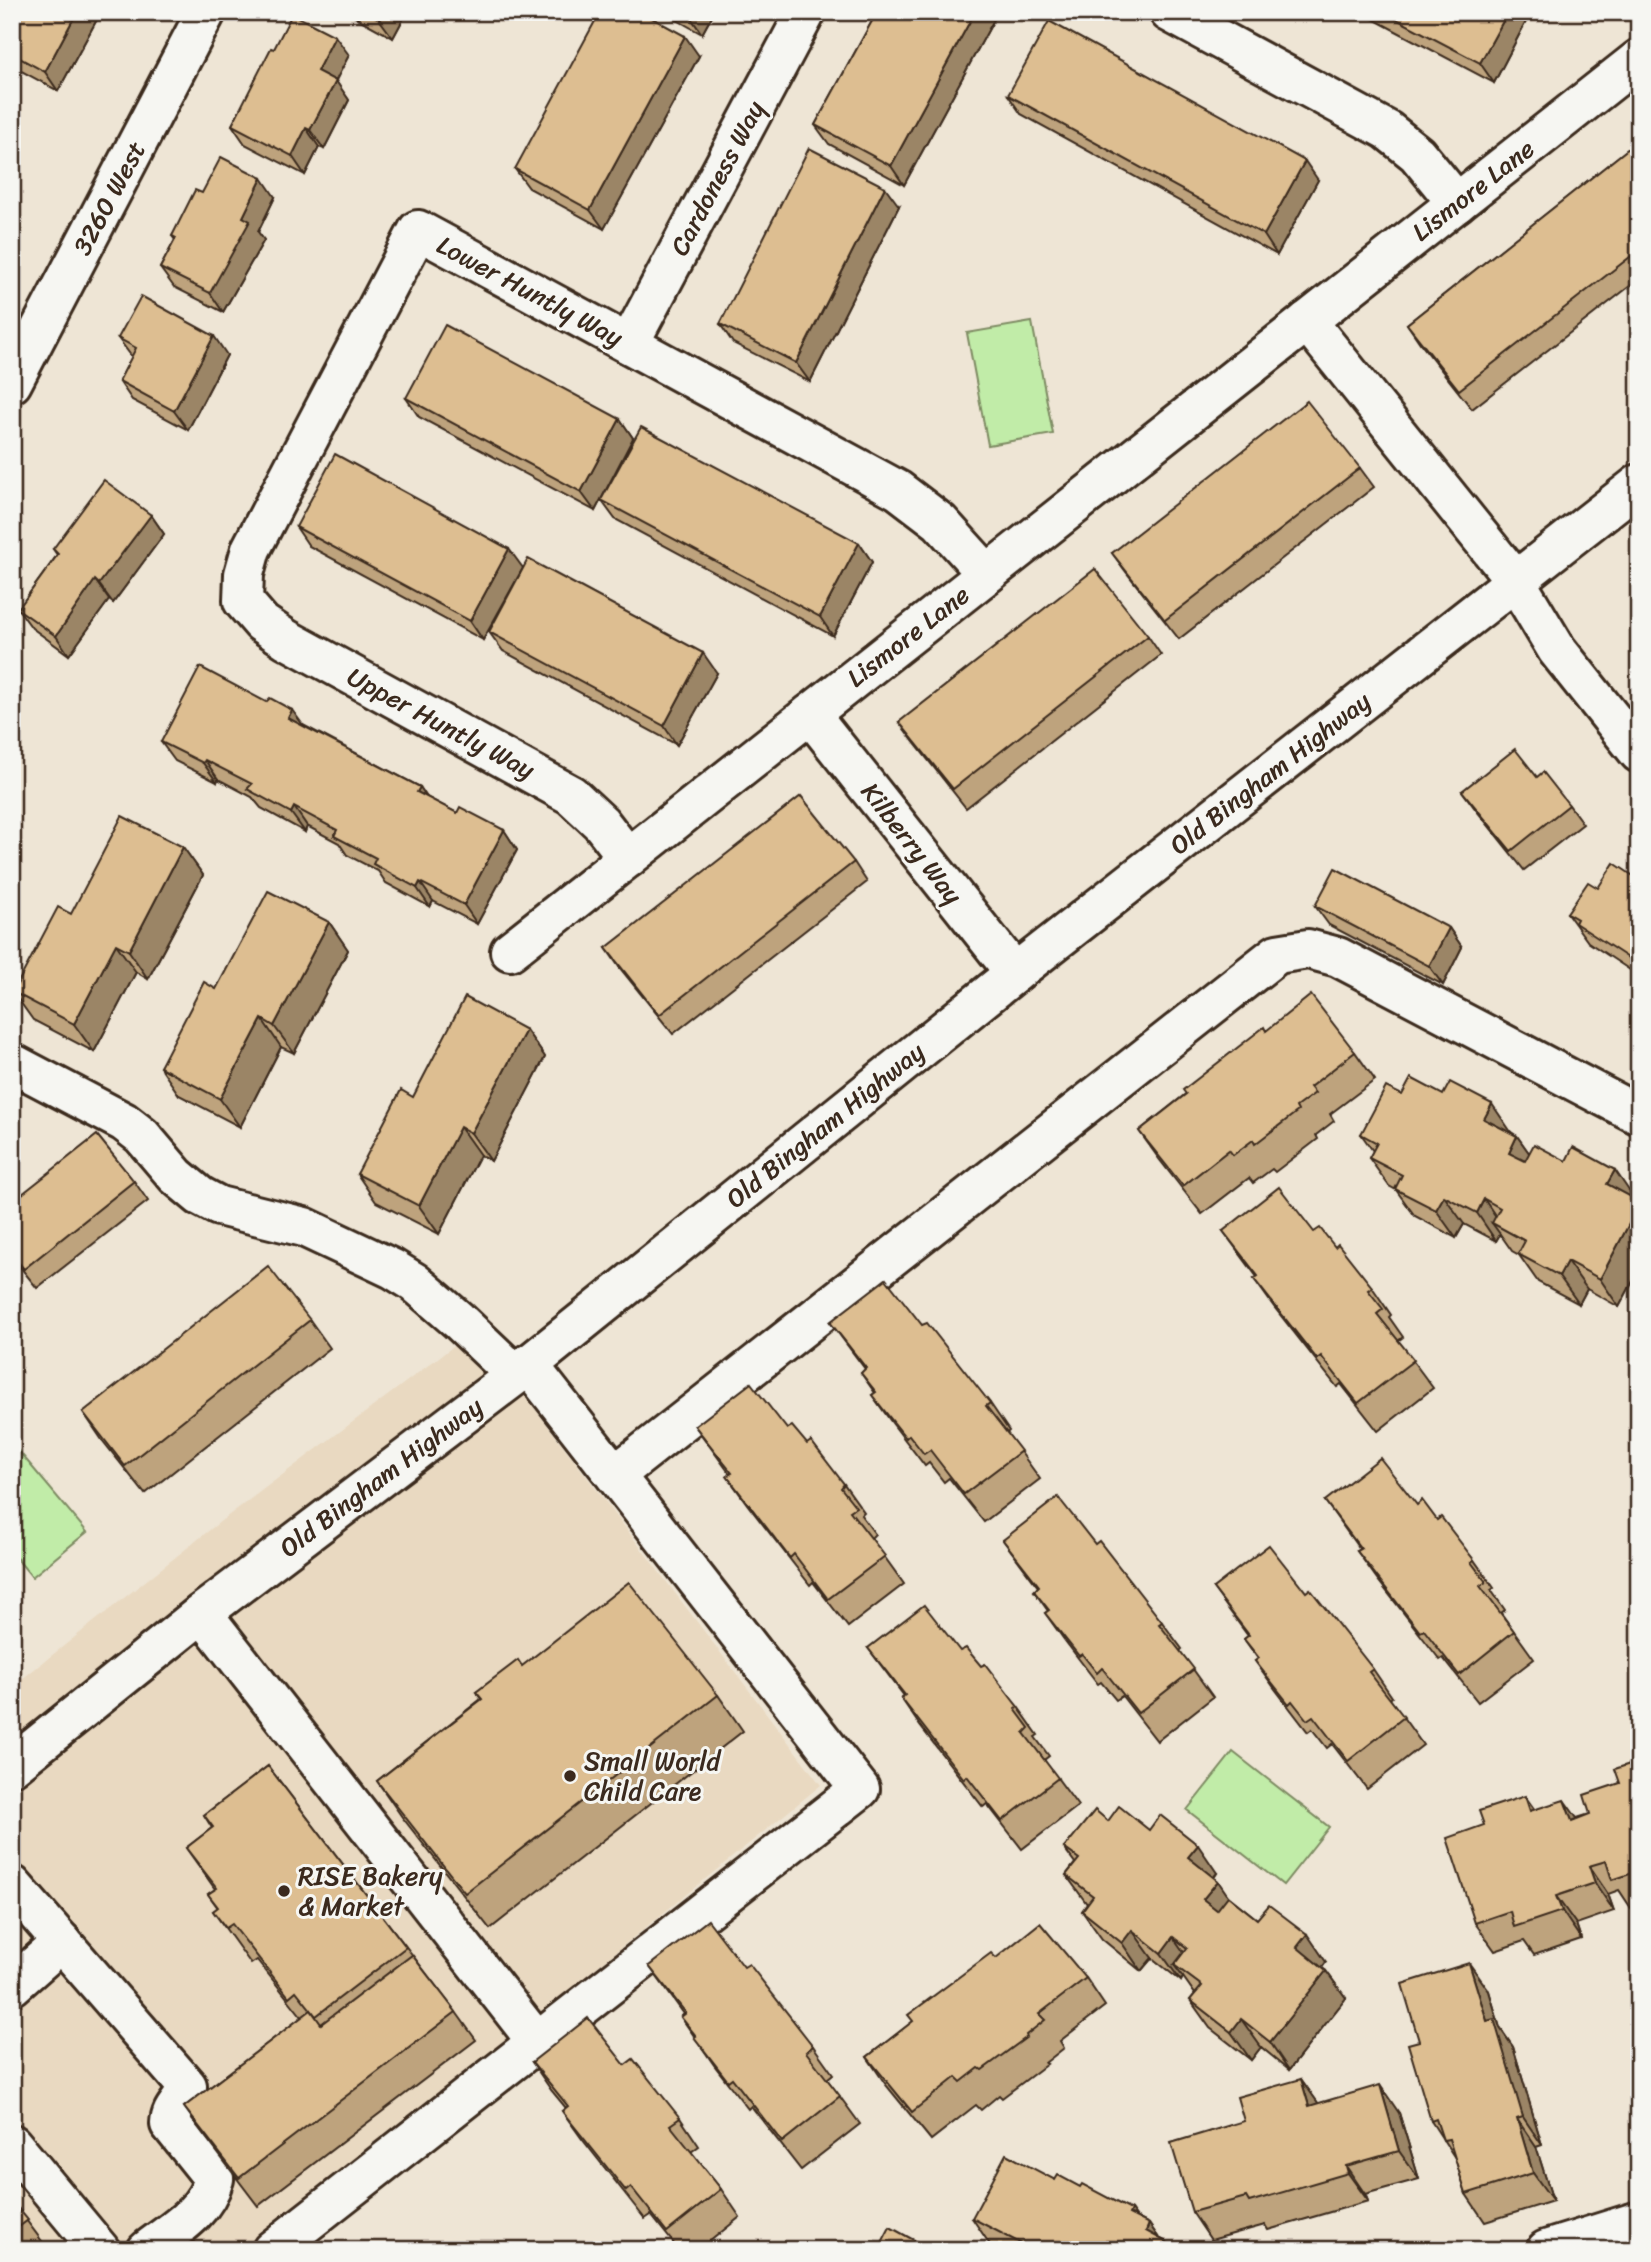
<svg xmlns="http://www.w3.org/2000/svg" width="1651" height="2262" font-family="Sriracha,sans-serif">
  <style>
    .built { fill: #e9d9c1 }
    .green { fill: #c1eca8; stroke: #7e8b63; stroke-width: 2 }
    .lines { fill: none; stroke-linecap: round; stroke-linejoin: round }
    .minor-casing { stroke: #3b2a1e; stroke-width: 44 }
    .minor { stroke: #f6f6f2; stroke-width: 38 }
    .wall { fill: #bea37d; stroke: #3b2a1e; stroke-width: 2 }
    .shaded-wall { fill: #9b8566; stroke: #3b2a1e; stroke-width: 2 }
    .building { fill: #ddbe91; stroke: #3b2a1e; stroke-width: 2 }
    .poi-dot { fill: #3b2a1e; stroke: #f6f6f2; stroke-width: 2.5 }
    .labels { text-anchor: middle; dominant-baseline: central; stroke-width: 6; stroke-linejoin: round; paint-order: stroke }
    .street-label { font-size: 26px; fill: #3b2a1e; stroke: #f6f6f2 }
    .poi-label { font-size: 26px; fill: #3b2a1e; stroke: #f6f6f2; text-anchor: start }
  </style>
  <rect width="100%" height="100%" fill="#eee5d5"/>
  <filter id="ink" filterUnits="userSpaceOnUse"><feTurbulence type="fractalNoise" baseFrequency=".0143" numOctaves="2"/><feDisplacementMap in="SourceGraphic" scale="14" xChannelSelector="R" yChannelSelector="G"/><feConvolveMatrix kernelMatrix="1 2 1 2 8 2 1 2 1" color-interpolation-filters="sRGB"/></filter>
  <g filter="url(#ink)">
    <polygon class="built" points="475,1330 821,1785 249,2250 12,2250 12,1687 221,1521"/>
    <g class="green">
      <polygon points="1032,322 1053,434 988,445 967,333"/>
      <polygon points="17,1449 87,1532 32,1577 12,1553 12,1453"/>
      <polygon points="1233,1752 1329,1827 1283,1885 1187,1810"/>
    </g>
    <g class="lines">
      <g class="minor-casing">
        <g id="minor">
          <polyline points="1169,12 1387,130 1417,154 1457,203"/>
          <polyline points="1307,321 1515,580 1557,650 1639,753"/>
          <polyline points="629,344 806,12"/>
          <polyline points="12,383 206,12"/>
          <polyline points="810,714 1015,973"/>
          <polyline points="628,858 601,823 571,795 286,639 262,623 243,601 244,574 251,549 418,230 898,490 940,522 987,574"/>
          <polyline points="510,951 1639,59"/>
          <polyline points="12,1063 124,1122 142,1136 176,1176 200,1196 219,1206 304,1227 393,1269 414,1282 458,1320 516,1375"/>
          <polyline points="615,1475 1277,954 1308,949 1338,957 1639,1115"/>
          <polyline points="202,1613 537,2042"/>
          <polyline points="12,1766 202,1613 516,1375 1015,973 1639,484"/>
          <path d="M 12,1885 L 187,2086 C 184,2103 171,2106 170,2124 L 214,2179 C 204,2214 174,2229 147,2250"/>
          <polyline points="12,1986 62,1942"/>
          <polyline points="12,2144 100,2250"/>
          <polyline points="272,2250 860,1789 528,1364"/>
          <polyline points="1546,2250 1639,2221"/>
        </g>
      </g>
      <use href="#minor" class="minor"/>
    </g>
    <g class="wall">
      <polygon points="12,12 101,12 58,91 12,66"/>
      <polygon points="346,12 407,12 393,38"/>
      <polygon points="663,12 714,12 702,34"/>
      <polygon points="877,12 998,12 904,185 829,144 815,125"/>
      <polygon points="1360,12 1531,12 1494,83"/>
      <polygon points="274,49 349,55 335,80 349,100 324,149 319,147 305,175 245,144 232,125"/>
      <polygon points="699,56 604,229 529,188 515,169"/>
      <polygon points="1008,95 1318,180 1277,255 1021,114"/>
      <polygon points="1639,140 1639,279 1472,409 1420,343 1407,324"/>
      <polygon points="202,193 275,197 258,232 264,240 223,312 174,287 160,268 175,240 172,236"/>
      <polygon points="899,206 810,382 733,343 720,324"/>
      <polygon points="118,338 227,355 188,430 132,400 119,381 132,357"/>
      <polygon points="406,398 620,419 633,438 595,511 419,417"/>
      <polygon points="1360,468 1374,487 1179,639 1126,572 1112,553"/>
      <polygon points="601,500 859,543 872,562 833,636 615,519"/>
      <polygon points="151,515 164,534 113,603 109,600 69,655 32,628 18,609 57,555 53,549"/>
      <polygon points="296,527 523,568 483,640 309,546"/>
      <polygon points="489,632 717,673 677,745 503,651"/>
      <polygon points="1148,636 1161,655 966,808 913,741 899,722"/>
      <polygon points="266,702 303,725 420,787 426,797 457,813 504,830 517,850 477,924 433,901 430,907 386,883 378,871 347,855 339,843 307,826 305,832 261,808 252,797 218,779 217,782 175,761 161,742"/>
      <polygon points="1537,777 1569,805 1583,824 1524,870 1476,810 1462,791"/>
      <polygon points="183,847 203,875 148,979 136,972 94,1052 33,1020 13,992 71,914"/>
      <polygon points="854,862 867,882 673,1034 619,967 606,948"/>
      <polygon points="1639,872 1639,976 1588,942 1567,913 1598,888 1635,877"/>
      <polygon points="1315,906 1449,928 1462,947 1443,985 1329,925"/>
      <polygon points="329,922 348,950 294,1053 281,1047 240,1127 179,1095 160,1067 216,989"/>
      <polygon points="526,1030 545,1057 491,1161 480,1155 439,1234 376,1202 357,1174 413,1097"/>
      <polygon points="1266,1030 1355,1052 1375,1080 1330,1114 1334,1121 1316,1135 1318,1139 1275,1172 1272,1169 1253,1183 1249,1178 1202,1214 1159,1159 1139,1131"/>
      <polygon points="1402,1095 1511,1132 1517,1136 1529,1153 1634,1198 1639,1201 1639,1270 1619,1307 1587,1289 1579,1304 1538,1282 1519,1255 1512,1251 1500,1234 1496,1241 1464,1224 1456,1238 1415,1216 1396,1190 1389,1186 1369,1158 1373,1151 1361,1134"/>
      <polygon points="134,1181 148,1201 37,1288 12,1257 12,1202"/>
      <polygon points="1223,1231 1314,1232 1335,1247 1372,1287 1391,1315 1389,1317 1403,1337 1398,1341 1433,1388 1378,1431 1341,1384 1337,1387 1274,1307 1254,1279 1257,1277"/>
      <polygon points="310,1320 330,1348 145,1494 102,1440 83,1412"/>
      <polygon points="830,1322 922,1325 990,1403 1009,1431 1007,1433 1040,1479 984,1522 949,1478 944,1482 929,1463 925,1466 892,1423 872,1395 875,1393 861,1373 865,1369"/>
      <polygon points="695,1426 787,1429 807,1444 844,1484 864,1512 861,1515 875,1534 871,1538 904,1584 848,1627 813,1582 810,1585 747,1504 727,1476 730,1474"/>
      <polygon points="1325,1501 1417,1505 1437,1520 1474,1560 1494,1588 1491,1590 1505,1610 1501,1613 1534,1659 1478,1702 1443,1658 1440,1660 1377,1579 1357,1551 1360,1550"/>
      <polygon points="1003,1540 1095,1544 1162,1622 1182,1649 1180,1651 1213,1697 1157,1741 1122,1696 1116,1700 1101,1682 1098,1684 1065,1641 1045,1613 1048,1611 1034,1591 1038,1587"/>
      <polygon points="1213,1588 1306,1592 1373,1669 1392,1697 1390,1699 1423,1745 1367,1789 1332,1744 1327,1748 1312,1729 1308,1732 1275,1689 1255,1661 1258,1659 1244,1639 1248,1636"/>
      <polygon points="868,1648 960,1651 981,1666 1018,1707 1038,1735 1035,1737 1049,1756 1044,1760 1078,1806 1022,1849 987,1804 983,1807 920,1726 901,1698 904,1696"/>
      <polygon points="522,1666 718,1695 743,1731 490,1929 402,1817 377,1781 481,1699 476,1692"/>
      <polygon points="1639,1761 1639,1905 1631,1908 1619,1890 1608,1894 1614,1911 1576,1924 1581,1939 1534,1955 1524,1941 1495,1951 1475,1923 1535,1810 1577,1818 1590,1814 1620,1783"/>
      <polygon points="268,1766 456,2012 476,2040 258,2206 204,2135 184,2107 302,2017 257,1960 251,1964 213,1911 218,1908 208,1894 215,1889 186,1848 212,1828 204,1815"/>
      <polygon points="1108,1821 1149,1830 1217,1873 1214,1878 1228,1896 1257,1919 1326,1962 1322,1968 1326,1971 1346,1998 1289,2070 1261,2047 1251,2060 1210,2028 1190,2000 1195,1994 1183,1977 1181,1981 1152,1958 1141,1971 1102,1939 1082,1911 1087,1904 1066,1875 1075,1863 1064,1848"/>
      <polygon points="996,1958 1086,1978 1105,2006 1060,2041 1064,2048 1045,2063 1047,2064 1002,2098 999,2095 981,2110 976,2105 931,2140 886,2085 867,2057"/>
      <polygon points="649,1966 744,1967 813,2046 833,2074 827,2079 860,2124 801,2170 751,2106 748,2109 714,2065 681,2017 684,2014"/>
      <polygon points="1489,1991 1500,2028 1513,2047 1542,2145 1536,2147 1553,2201 1485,2222 1466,2194 1455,2158 1431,2121 1419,2041"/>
      <polygon points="532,2062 625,2065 680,2118 699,2146 691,2152 721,2189 740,2217 699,2250 679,2250 651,2215 645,2219 582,2139 562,2111 566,2108 551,2090"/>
      <polygon points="1301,2079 1318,2103 1399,2113 1419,2179 1365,2194 1368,2201 1268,2230 1265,2225 1211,2240 1192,2212 1244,2121"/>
      <polygon points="1055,2180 1080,2187 1131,2210 1137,2218 1149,2224 1159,2238 1181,2250 999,2250 991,2246 972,2218"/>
      <polygon points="12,2201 47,2248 45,2250 12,2250"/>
    </g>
    <g class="shaded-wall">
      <polygon points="77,12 101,12 58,91 45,72"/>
      <polygon points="383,12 407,12 393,38 379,19"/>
      <polygon points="690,12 714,12 702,34 689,15"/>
      <polygon points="975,12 998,12 904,185 891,166"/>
      <polygon points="1508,12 1531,12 1494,83 1480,63"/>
      <polygon points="335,36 349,55 331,90 317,71"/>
      <polygon points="685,36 699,56 604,229 590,210"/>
      <polygon points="336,81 349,100 324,149 310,130"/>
      <polygon points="306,128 319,147 305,175 292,156"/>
      <polygon points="12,157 19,167 12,179"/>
      <polygon points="1305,161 1318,180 1277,255 1264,235"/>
      <polygon points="262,178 275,197 258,232 264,240 223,312 210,293 243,217"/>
      <polygon points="885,187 899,206 810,382 796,363"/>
      <polygon points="214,336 227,355 188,430 174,411"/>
      <polygon points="620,419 633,438 595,511 581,492"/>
      <polygon points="151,515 164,534 113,603 99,584"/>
      <polygon points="859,543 872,562 833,636 820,617"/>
      <polygon points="509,549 523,568 483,640 470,621"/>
      <polygon points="95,580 109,600 69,655 56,636"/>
      <polygon points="703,653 717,673 677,745 664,726"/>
      <polygon points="292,710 306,729 288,718"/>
      <polygon points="205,760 218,779 217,782 203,763"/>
      <polygon points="420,787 433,806 417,792"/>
      <polygon points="294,807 307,826 305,832 291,813"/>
      <polygon points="504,830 517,850 477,924 464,905"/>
      <polygon points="183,847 203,875 148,979 129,951"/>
      <polygon points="420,882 433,901 430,907 417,888"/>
      <polygon points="329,922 348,950 294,1053 274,1026"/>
      <polygon points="1449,928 1462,947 1443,985 1429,966"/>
      <polygon points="116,944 136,972 94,1052 74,1024"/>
      <polygon points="262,1019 281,1047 240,1127 220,1099"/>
      <polygon points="526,1030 545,1057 491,1161 471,1133"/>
      <polygon points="1492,1104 1511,1132 1503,1146 1484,1119"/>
      <polygon points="460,1127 480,1155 439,1234 419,1206"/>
      <polygon points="1517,1136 1537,1164 1528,1181 1509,1153"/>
      <polygon points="1615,1170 1634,1198 1627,1212 1607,1184"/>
      <polygon points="1444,1196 1464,1224 1456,1238 1436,1210"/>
      <polygon points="1484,1199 1503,1227 1492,1223 1500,1234 1496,1241 1477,1213"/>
      <polygon points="1639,1205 1639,1270 1619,1307 1600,1279"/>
      <polygon points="1567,1261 1587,1289 1579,1304 1559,1276"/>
      <polygon points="1525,1796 1545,1824 1530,1811"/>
      <polygon points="1564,1800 1584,1828 1572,1821"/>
      <polygon points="1198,1845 1217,1873 1207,1885 1188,1857"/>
      <polygon points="1589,1866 1608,1894 1614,1911 1595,1883"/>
      <polygon points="1218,1881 1237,1909 1223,1927 1203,1899"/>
      <polygon points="1556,1896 1576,1924 1581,1939 1562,1911"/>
      <polygon points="1132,1930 1152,1958 1141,1971 1122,1943"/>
      <polygon points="1307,1934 1326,1962 1316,1975 1297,1947"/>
      <polygon points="1173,1937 1193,1965 1174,1965 1183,1977 1181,1981 1161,1953"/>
      <polygon points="1469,1963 1489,1991 1500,2028 1513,2047 1542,2145 1523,2117 1487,2021"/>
      <polygon points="1326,1971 1346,1998 1289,2070 1270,2042"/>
      <polygon points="1241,2019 1261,2047 1251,2060 1231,2032"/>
      <polygon points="1301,2079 1321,2107 1309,2106"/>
      <polygon points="1380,2085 1399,2113 1419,2179 1399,2151"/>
      <polygon points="1517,2119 1536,2147 1553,2201 1533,2173"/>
      <polygon points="1346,2166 1365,2194 1368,2201 1348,2173"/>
      <polygon points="1131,2210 1146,2231 1149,2224 1167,2250 1159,2250 1151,2238 1148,2242 1129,2214"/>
    </g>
    <g class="building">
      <polygon points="12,12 77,12 45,72 12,54"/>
      <polygon points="367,12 383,12 379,19"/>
      <polygon points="600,12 641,12 685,36 590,210 515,169"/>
      <polygon points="877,12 975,12 891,166 815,125"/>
      <polygon points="1383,12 1508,12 1480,63"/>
      <polygon points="292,14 335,36 317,71 336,81 310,130 306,128 292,156 232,125 271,48 274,49"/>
      <polygon points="1049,21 1305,161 1264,235 1008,95"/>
      <polygon points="1639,140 1639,250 1459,390 1407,324"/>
      <polygon points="809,148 885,187 796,363 720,324"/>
      <polygon points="221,157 262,178 243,217 250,221 210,293 160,268 176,238 172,236 195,190 202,193"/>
      <polygon points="141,296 214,336 174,411 119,381 136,348 118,338"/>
      <polygon points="445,325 620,419 581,492 406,398"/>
      <polygon points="1307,401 1360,468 1165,620 1112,553"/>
      <polygon points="641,427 859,543 820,617 601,500"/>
      <polygon points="335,454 509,549 470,621 296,527"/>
      <polygon points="104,480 151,515 99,584 95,580 56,636 18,609 58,554 53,549"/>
      <polygon points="528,559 703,653 664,726 489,632"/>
      <polygon points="1095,569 1148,636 953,789 899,722"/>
      <polygon points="200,667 266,702 270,698 292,710 288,718 420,787 417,792 457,813 460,807 504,830 464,905 420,882 417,888 373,864 376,858 334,836 337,830 294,807 291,813 247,789 252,784 205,760 203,763 161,742"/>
      <polygon points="1515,749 1537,777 1543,772 1569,805 1511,851 1462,791"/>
      <polygon points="801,796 854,862 659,1015 606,948"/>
      <polygon points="122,816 183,847 129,951 116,944 74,1024 13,992 58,907 71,914"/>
      <polygon points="1614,863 1635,877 1639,872 1639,965 1575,923 1577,919 1567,913 1588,882 1598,888"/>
      <polygon points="1335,868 1449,928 1429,966 1315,906"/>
      <polygon points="268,891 329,922 274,1026 262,1019 220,1099 160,1067 204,982 216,989"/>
      <polygon points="1311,995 1355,1052 1310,1087 1315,1093 1296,1107 1298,1111 1255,1144 1253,1140 1233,1155 1229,1150 1183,1186 1139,1131 1186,1094 1183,1090 1264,1027 1266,1031"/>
      <polygon points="465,997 526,1030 471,1133 460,1127 419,1206 357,1174 401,1090 413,1097"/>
      <polygon points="1411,1078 1443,1095 1450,1082 1492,1104 1484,1119 1517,1136 1509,1153 1525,1161 1534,1144 1566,1161 1573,1147 1615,1170 1607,1184 1639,1201 1639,1205 1600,1279 1567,1261 1559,1276 1518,1254 1525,1241 1492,1223 1500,1208 1484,1199 1477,1213 1444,1196 1436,1210 1395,1189 1402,1175 1369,1158 1377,1143 1361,1134 1386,1087 1402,1095"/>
      <polygon points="97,1135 134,1181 24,1269 12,1255 12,1202"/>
      <polygon points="1279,1187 1314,1232 1320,1228 1335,1247 1338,1244 1372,1287 1368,1290 1383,1309 1377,1314 1414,1360 1358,1403 1321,1356 1317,1359 1254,1279 1258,1276 1223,1231"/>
      <polygon points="268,1266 310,1320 125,1466 83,1412"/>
      <polygon points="886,1279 922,1325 927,1323 990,1403 986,1406 1021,1451 964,1494 930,1450 924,1454 909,1435 906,1438 872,1395 876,1392 861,1373 866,1368 830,1322"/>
      <polygon points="751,1383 787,1429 792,1426 807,1444 811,1441 844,1484 841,1488 856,1507 850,1511 885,1556 828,1599 794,1554 790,1558 727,1476 732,1473 695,1426"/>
      <polygon points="1380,1458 1417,1505 1422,1500 1437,1520 1441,1517 1474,1560 1471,1562 1486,1582 1480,1586 1514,1631 1459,1675 1424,1630 1420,1632 1357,1551 1361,1549 1325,1501"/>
      <polygon points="1058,1497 1095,1544 1099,1541 1162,1622 1159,1624 1194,1669 1138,1713 1102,1668 1097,1673 1082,1654 1079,1656 1045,1613 1049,1610 1034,1591 1039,1586 1003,1540"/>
      <polygon points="1269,1545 1306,1592 1310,1589 1373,1669 1369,1672 1404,1717 1348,1761 1313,1716 1307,1720 1292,1701 1289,1704 1255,1661 1259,1658 1244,1639 1249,1635 1213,1588"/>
      <polygon points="629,1582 718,1695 465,1893 377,1781 482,1699 476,1692 518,1660 522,1666"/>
      <polygon points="924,1605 960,1651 966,1648 981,1666 985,1664 1018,1707 1015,1709 1029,1728 1024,1733 1058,1778 1002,1821 967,1776 964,1779 901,1698 905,1695 868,1648"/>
      <polygon points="1639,1761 1639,1871 1612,1880 1606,1861 1589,1866 1595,1883 1556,1896 1562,1911 1514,1927 1510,1911 1475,1923 1447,1838 1484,1825 1479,1811 1525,1796 1530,1811 1564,1800 1572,1821 1590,1814 1584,1795 1620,1783 1615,1769"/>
      <polygon points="268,1766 406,1947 316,2016 296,1991 289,1997 232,1924 226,1928 213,1911 218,1907 208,1894 217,1888 186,1848 213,1827 204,1815"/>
      <polygon points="1119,1806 1149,1830 1160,1815 1198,1845 1188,1857 1218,1881 1203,1899 1217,1910 1228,1896 1257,1919 1269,1905 1307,1934 1297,1947 1326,1971 1270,2042 1241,2019 1231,2032 1190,2000 1202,1986 1174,1965 1187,1948 1173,1937 1161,1953 1132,1930 1122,1943 1082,1911 1093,1896 1066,1875 1079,1859 1064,1848 1095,1810 1108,1821"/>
      <polygon points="708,1920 744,1967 749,1964 813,2046 806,2052 840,2096 782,2142 732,2078 728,2081 694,2037 696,2036 681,2017 686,2013 649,1966"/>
      <polygon points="1040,1923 1086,1978 1039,2014 1045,2020 1026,2035 1027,2037 982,2070 979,2068 961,2082 956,2077 912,2112 867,2057 913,2021 908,2015 991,1953 996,1958"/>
      <polygon points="412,1955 456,2012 239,2178 184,2107 311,2010 321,2024"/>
      <polygon points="1469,1963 1487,2021 1494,2019 1523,2117 1517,2119 1533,2173 1466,2194 1449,2139 1443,2140 1436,2119 1431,2121 1408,2044 1419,2041 1402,1984"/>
      <polygon points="588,2018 625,2065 633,2059 680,2118 670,2125 721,2189 667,2232 631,2187 626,2191 562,2111 568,2106 532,2062"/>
      <polygon points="1301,2079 1309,2106 1380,2085 1399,2151 1346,2166 1348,2173 1249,2202 1246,2197 1192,2212 1171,2143 1244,2121 1237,2097"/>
      <polygon points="1006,2154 1055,2180 1058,2175 1080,2187 1082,2184 1131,2210 1129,2214 1149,2224 1146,2231 1181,2250 1019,2250 1022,2244 972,2218"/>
      <polygon points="12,2201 28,2220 12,2232"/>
      <polygon points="890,2227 932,2250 878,2250"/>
      <polygon points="301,2242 306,2250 291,2250"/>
    </g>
  </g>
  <g class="poi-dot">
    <circle cx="570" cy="1776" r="7"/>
    <circle cx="284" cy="1891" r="7"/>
  </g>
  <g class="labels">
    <g class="street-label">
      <text transform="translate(717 178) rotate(-62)">Cardoness Way</text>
      <text transform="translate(1473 190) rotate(-38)">Lismore Lane</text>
      <text transform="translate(109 198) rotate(-62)">3260 West</text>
      <text transform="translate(530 291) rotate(28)">Lower Huntly Way</text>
      <text transform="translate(908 636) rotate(-38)">Lismore Lane</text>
      <text transform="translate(441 723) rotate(28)">Upper Huntly Way</text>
      <text transform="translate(1270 773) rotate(-38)">Old Bingham Highway</text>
      <text transform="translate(912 843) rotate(52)">Kilberry Way</text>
      <text transform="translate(825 1125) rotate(-39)">Old Bingham Highway</text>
      <text transform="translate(381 1477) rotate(-37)">Old Bingham Highway</text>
    </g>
    <g class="poi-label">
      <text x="584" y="1761">Small World<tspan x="584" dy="30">Child Care</tspan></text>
      <text x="298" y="1876">RISE Bakery<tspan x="298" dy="30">&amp; Market</tspan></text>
    </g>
  </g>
  <rect width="1651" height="2262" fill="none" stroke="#f6f6f2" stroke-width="42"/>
  <rect x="21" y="21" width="1609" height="2220" fill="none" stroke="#3b2a1e" stroke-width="2.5" filter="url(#ink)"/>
</svg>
